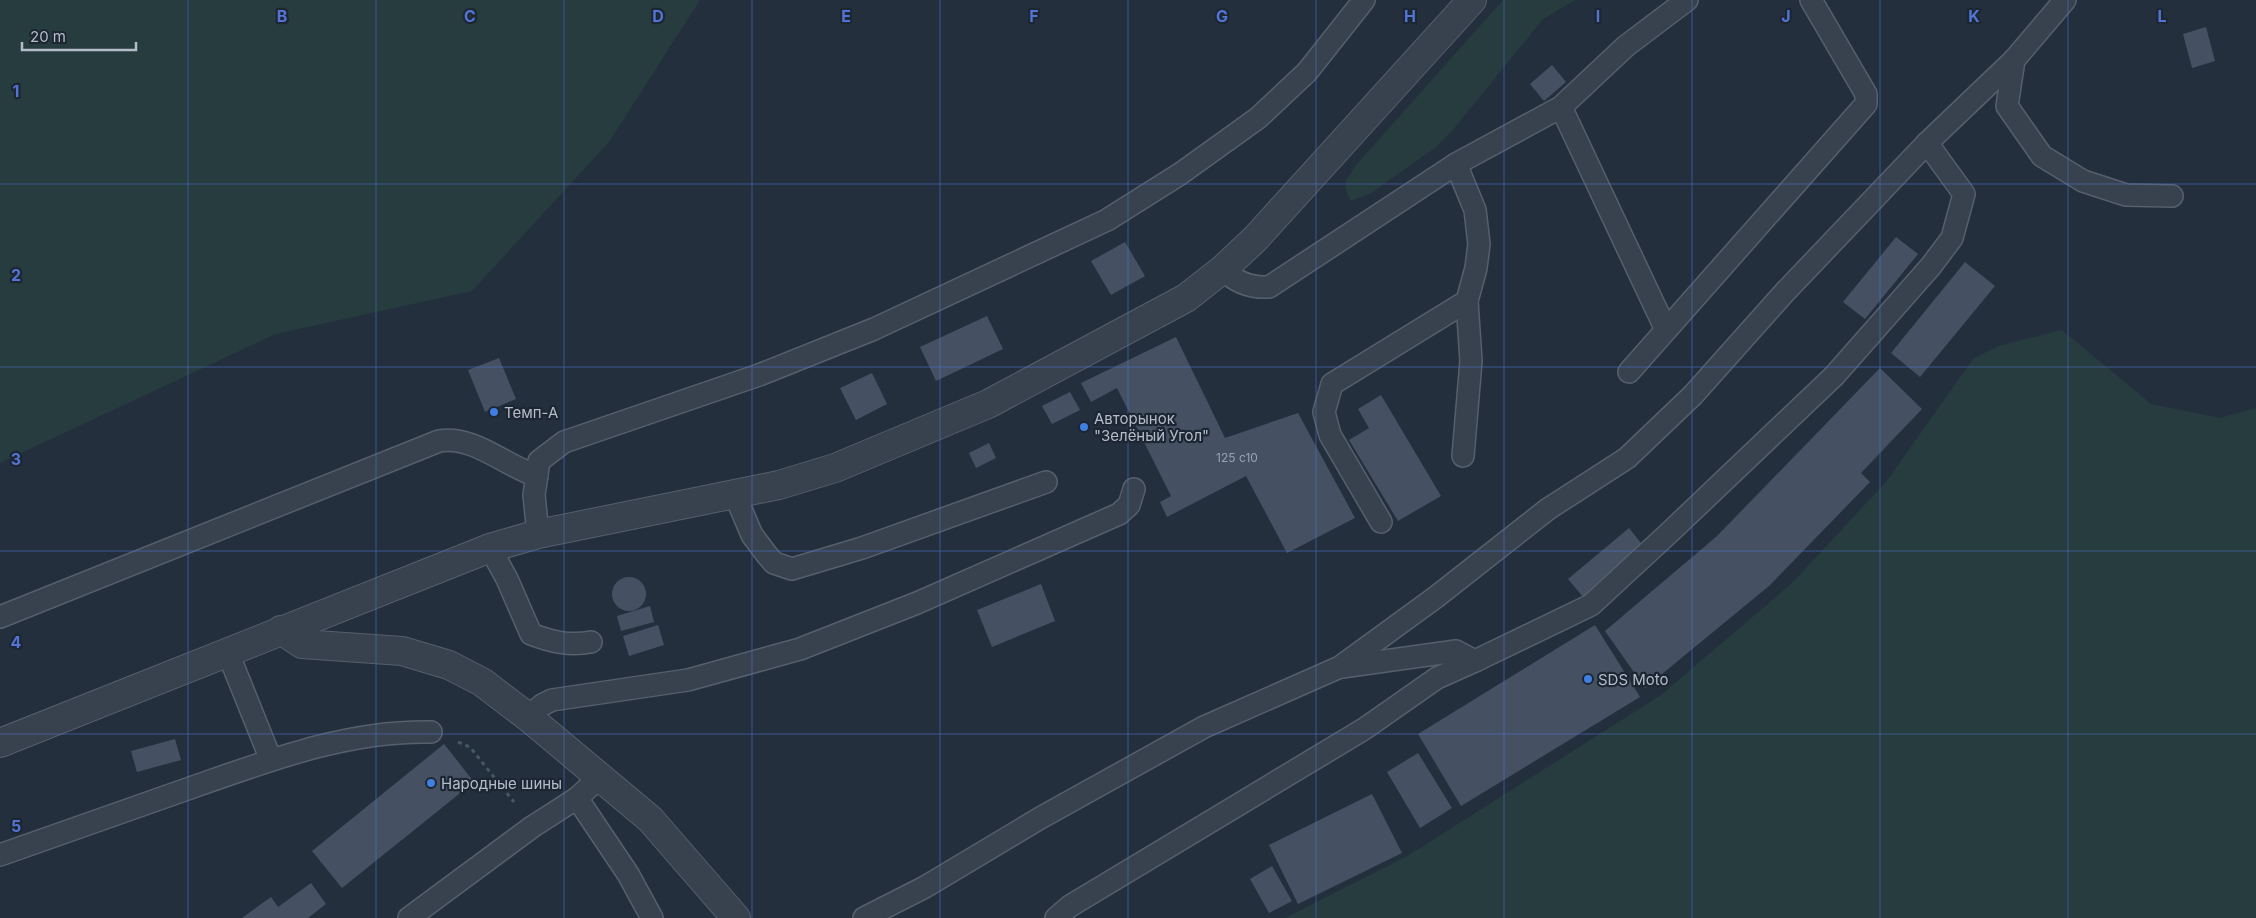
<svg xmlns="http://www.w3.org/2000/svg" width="2256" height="918" font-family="Inter,sans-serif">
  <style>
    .green { fill: #263c3f }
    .building { fill: #455162 }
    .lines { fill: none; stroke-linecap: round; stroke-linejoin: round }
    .service-casing { stroke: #565f6c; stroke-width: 24 }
    .minor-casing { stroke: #565f6c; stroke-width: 30 }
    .path { stroke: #44595c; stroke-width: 3; stroke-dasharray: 4 4; stroke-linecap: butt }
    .service { stroke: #38414e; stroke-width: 21 }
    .minor { stroke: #38414e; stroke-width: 28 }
    .grid { fill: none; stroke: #5274d3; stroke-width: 1; stroke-opacity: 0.55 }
    .shop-dot { fill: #3f7fe0; stroke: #1d2633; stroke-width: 2 }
    .labels { text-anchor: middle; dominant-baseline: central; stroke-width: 4.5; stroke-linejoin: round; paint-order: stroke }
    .number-label { font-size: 12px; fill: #98a1af }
    .poi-label { font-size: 15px; fill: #b4bcc9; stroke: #1d2633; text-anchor: start }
    .grid-label { font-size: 16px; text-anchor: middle; font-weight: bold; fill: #5274d3; stroke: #1d2633; stroke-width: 4.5; stroke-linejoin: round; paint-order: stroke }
  </style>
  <rect width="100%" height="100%" fill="#242f3e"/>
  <g class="green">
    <polygon points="0,0 700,0 609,142 472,291 276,334 0,463"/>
    <path d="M 1503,0 L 1575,0 L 1543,19 L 1452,131 L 1435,148 L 1371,193 L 1351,201 C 1341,183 1346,180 1357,164 Z"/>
    <polygon points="2062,330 2151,404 2220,418 2256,408 2256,918 1285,918 1409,855 1661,695 1791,584 1886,482 1973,359 1998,346"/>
  </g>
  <g class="building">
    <polygon points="2206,27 2215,61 2192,68 2183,34"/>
    <polygon points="1552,65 1566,82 1544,101 1530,84"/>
    <polygon points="1896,237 1918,254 1865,319 1843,302"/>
    <polygon points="1125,242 1145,276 1111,295 1091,261"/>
    <polygon points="1965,262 1995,286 1920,377 1891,353"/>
    <polygon points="987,316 1003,349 936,381 920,347"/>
    <polygon points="1176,337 1225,438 1298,413 1355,518 1287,553 1246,476 1167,517 1160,502 1171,496 1117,388 1091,402 1081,383"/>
    <polygon points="499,358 516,399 485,412 468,370"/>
    <polygon points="1880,368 1922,409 1861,473 1870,482 1769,586 1645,688 1605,631 1717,536"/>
    <polygon points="872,373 887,404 856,420 840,388"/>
    <polygon points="1070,392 1080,410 1052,424 1042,406"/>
    <polygon points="1381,395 1441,496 1398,521 1349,440 1369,428 1358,409"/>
    <polygon points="989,443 996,458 976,468 969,453"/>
    <polygon points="1629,528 1644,547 1583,597 1568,579"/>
    <circle cx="629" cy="594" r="17"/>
    <polygon points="1041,584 1055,621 992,647 977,610"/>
    <polygon points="650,606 654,622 621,631 617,616"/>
    <polygon points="658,625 664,645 629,656 623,636"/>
    <polygon points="1595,625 1640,697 1461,806 1418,734"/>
    <polygon points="175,739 181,760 137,772 131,751"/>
    <polygon points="444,744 474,782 342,888 312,851"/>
    <polygon points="1418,753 1452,808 1420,828 1387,772"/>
    <polygon points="1372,794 1402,853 1298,904 1269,845"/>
    <polygon points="1272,866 1292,901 1269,913 1250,879"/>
    <polygon points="311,883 326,904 308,918 242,918 271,897 278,907"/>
  </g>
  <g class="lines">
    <g class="service-casing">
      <g id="service">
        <polyline points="2014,60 2007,106 2042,156 2083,181 2126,195 2172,196"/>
        <polyline points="1561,107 1666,330"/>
        <polyline points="1456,164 1475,210 1479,244 1476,268 1467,301 1471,361 1463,456"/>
        <path d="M 1223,269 C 1235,282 1251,288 1269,287 L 1456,164 L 1561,107 L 1626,46 L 1687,0"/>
        <polyline points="1629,372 1866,104 1866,94 1811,0"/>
        <polyline points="735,495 752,535 767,555 774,563 792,569 862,548 1046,482"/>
        <polyline points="1381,522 1330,435 1324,412 1332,384 1467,301"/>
        <polyline points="538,534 534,495 539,461 564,442 759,375 874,329 1107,220 1180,174 1258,118 1307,72 1364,0"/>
        <path d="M 490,548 L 507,579 L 531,634 C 552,642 569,646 591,642"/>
        <path d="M 0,617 L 439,441 C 474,435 505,466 537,476"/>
        <polyline points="228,653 271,760"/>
        <polyline points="1342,667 1456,651 1475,661 1591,605 1670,532 1834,376 1931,266 1952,238 1964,194 1927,143"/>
        <polyline points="528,717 542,705 552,700 688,680 800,649 917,603 1119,514 1129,505 1134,489"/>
        <polyline points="600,777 577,798 628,874 652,918"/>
        <path d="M 0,855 C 64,832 129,810 193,787 C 270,760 349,730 431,732"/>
        <polyline points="409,918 532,827 577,798"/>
        <polyline points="864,918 925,887 1042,817 1204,727 1340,667 1436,597 1548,509 1627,458 1693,395 1784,293 1927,143 2014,60 2065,0"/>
        <polyline points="1056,918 1070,906 1364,729 1437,678 1475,661"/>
      </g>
    </g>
    <g class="minor-casing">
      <g id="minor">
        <polyline points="281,630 302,644 402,651 449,665 482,682 528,717 650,819 736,918"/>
        <polyline points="0,743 490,548 538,534 779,485 835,468 988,404 1186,298 1223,269 1255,239 1472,0"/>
      </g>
    </g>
    <polyline class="path" points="458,742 470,747 514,802"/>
    <use href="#service" class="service"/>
    <use href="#minor" class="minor"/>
  </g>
  <path class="grid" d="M 188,0 L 188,918M 376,0 L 376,918M 564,0 L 564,918M 752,0 L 752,918M 940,0 L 940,918M 1128,0 L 1128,918M 1316,0 L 1316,918M 1504,0 L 1504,918M 1692,0 L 1692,918M 1880,0 L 1880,918M 2068,0 L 2068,918M 0,184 L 2256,184M 0,367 L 2256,367M 0,551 L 2256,551M 0,734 L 2256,734"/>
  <g class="shop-dot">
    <circle cx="494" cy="412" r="5"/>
    <circle cx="1084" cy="427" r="5"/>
    <circle cx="1588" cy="679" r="5"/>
    <circle cx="431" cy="783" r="5"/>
  </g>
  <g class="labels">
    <g class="number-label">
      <text x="1237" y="457">125 с10</text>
    </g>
    <g class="poi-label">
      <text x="504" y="412">Темп-А</text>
      <text x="1094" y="418">Авторынок<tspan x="1094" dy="17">"Зелёный Угол"</tspan></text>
      <text x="1598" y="679">SDS Moto</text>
      <text x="441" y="783">Народные шины</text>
    </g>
  </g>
  <g class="grid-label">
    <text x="282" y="22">B</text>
    <text x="470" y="22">C</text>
    <text x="658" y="22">D</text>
    <text x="846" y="22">E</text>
    <text x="1034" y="22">F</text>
    <text x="1222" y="22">G</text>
    <text x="1410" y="22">H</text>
    <text x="1598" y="22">I</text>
    <text x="1786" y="22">J</text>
    <text x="1974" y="22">K</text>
    <text x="2162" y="22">L</text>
    <text x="16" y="97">1</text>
    <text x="16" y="281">2</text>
    <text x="16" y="465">3</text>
    <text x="16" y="648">4</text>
    <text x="16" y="832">5</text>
  </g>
  <path d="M22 42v8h114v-8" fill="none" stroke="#b4bcc9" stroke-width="2.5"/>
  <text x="30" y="42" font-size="15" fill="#b4bcc9" stroke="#1d2633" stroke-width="4" paint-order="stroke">20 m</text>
</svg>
